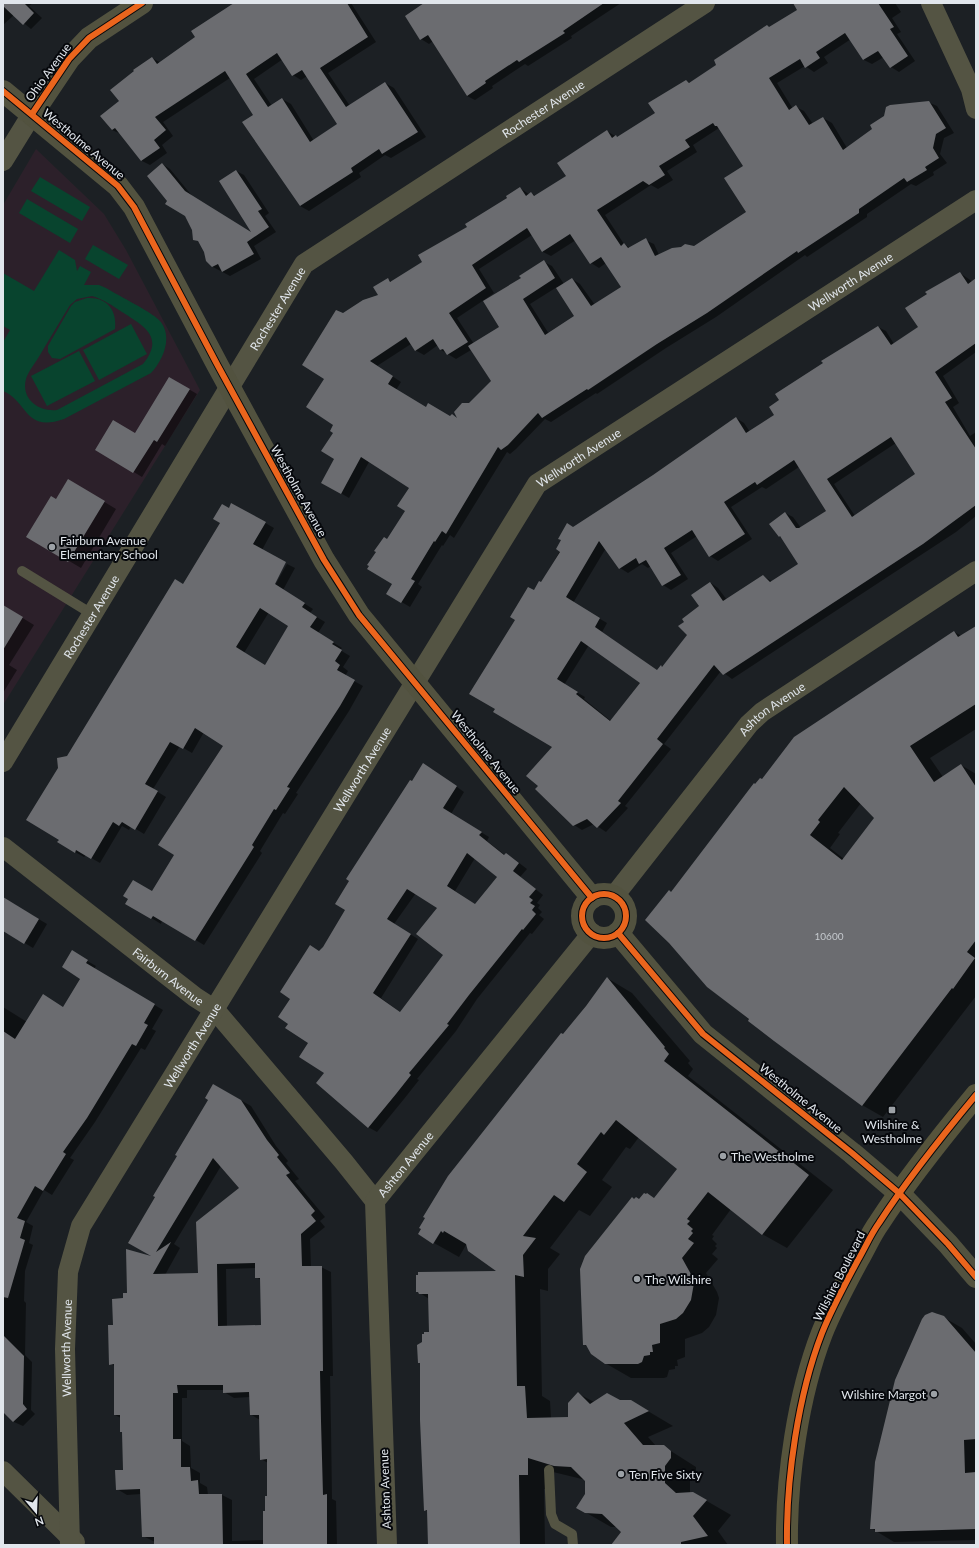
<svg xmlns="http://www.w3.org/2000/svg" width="979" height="1548" font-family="Lato,sans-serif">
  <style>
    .education { fill: #2c202a }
    .green { fill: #08442e; fill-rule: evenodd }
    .shadow { fill: #0007; fill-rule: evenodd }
    .building { fill: #6b6c70; fill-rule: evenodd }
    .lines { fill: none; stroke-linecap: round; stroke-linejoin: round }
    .lane { stroke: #545443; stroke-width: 10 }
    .street { stroke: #545443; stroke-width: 20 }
    .secondary { stroke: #52523f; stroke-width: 22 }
    .primary { stroke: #56543c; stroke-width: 22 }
    .cycleway-casing { stroke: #06080c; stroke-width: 8 }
    .cycleway { stroke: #eb651d; stroke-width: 6 }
    .poi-dot { fill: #9ca1a6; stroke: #06080c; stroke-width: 1.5 }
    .labels { text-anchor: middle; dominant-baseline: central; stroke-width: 4; stroke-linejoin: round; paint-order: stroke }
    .number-label { font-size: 10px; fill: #c4c8cd }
    .street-label { font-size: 12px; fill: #e1e6ec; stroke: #06080c }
    .poi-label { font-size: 12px; fill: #e1e6ec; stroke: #06080c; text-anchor: start }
  </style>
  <rect width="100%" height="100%" fill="#1c2024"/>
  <polygon class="education" points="36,149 104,214 126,250 200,390 3,705 3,205"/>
  <g class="green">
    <polygon points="40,177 90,207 82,221 31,191"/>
    <polygon points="27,199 78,229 70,243 19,213"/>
    <polygon points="93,245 128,265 119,279 85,259"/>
    <path d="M 59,250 L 75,260 L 77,271 L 80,266 L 91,272 L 84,285 L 99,285 L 106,288 C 119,296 150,311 159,320 C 174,336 163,360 151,373 L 64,419 C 24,433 28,401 3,391 L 3,342 L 10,330 L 3,326 L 3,273 L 34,291 ZM 92,296 C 103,299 113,306 122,312 C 144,326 165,337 143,364 L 57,410 C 37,412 19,397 27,376 C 30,369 36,362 40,355 C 50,338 60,321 70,305 L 77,299 Z"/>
    <path d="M 87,298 C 107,297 117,310 115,329 L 60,359 L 52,358 L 48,352 L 48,346 L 71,306 L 75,302 Z"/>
    <polygon points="131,324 147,354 99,380 83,350"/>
    <polygon points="79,351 95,381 47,406 31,376"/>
  </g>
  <g class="shadow">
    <polygon points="3,3 33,3 29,6 42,18 31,29 14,15 3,25"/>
    <path d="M 254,3 L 351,3 L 376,42 L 328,73 L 350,106 L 385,83 L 394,88 L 426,137 L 391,158 L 385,155 L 359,173 L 361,177 L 309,211 L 300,206 L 254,115 L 230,78 L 163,122 L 173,136 L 162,145 L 167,153 L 150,165 L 142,161 L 121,134 L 112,130 L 120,101 L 152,58 L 161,63 ZM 283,59 L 293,75 L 301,80 L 307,76 L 338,124 L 314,141 L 291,104 L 282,99 L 272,106 L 254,79 Z"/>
    <polygon points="425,3 621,3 571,36 572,38 528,66 525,64 492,86 493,88 475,100 467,96 433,41 429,44 421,39"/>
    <path d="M 801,3 L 895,3 L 901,12 L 892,18 L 901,32 L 897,34 L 915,61 L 899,72 L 891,67 L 884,57 L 872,64 L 864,60 L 851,39 L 824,57 L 828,63 L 814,72 L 805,66 L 777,83 L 793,109 L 796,107 L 804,111 L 813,124 L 823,118 L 832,123 L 847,148 L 928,102 L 937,106 L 954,133 L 944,138 L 940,154 L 947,163 L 933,172 L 934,175 L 916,186 L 911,184 L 867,214 L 867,217 L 807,257 L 805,255 L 716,317 L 666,348 L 597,394 L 596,393 L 551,422 L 545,419 L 516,449 L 510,454 L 507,452 L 454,538 L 450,535 L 443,546 L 442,545 L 418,584 L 422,587 L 410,607 L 388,594 L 394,584 L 410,488 L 369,462 L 349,498 L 322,482 L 335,458 L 335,425 L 326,379 L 343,314 L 380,295 L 388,279 L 392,282 L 423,262 L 520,188 L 530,195 L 531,193 L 536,196 L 567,176 L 607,131 L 618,138 L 656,113 L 686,81 L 691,83 L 798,10 ZM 719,128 L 744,166 L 747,213 L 695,247 L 659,255 L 654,244 L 645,240 L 630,248 L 624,244 L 605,215 L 651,185 L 658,189 L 673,180 L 667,171 L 697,152 L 693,145 ZM 532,235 L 543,252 L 551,256 L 576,240 L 591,263 L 599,268 L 606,263 L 622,287 L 595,305 L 580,284 L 572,279 L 564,284 L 552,266 L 544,262 L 522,279 L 485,301 L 484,300 L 494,293 L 479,269 ZM 557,287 L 575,316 L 549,334 L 530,304 ZM 484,300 L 500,327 L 474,344 L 457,318 ZM 411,344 L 415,350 L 424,355 L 438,345 L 441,350 L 456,359 L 471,350 L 492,382 L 469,404 L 460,420 L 426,408 L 396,390 L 401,382 L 377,366 Z"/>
    <polygon points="162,164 170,169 193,197 254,234 236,171 244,175 269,213 265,216 276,232 254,246 261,259 230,276 213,267 200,242 194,239 193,229 185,215 168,201"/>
    <path d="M 960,273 L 976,284 L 976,352 L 943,376 L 959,403 L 953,407 L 970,436 L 976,432 L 976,516 L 956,532 L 732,679 L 721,671 L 664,744 L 671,749 L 625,806 L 628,808 L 606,832 L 594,824 L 582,830 L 574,825 L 539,786 L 554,747 L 534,591 L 541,584 L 573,528 L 653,476 L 736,418 L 744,423 L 750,432 L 775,415 L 878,327 L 886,331 L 894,344 L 919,327 L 907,308 L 945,281 ZM 896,443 L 916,474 L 855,516 L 834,484 ZM 799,467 L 827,511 L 801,528 L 793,517 L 785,513 L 779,536 L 782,538 L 799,564 L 773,582 L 763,576 L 727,600 L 718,588 L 711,583 L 688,635 L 663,667 L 661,666 L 658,671 L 602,632 L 607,623 L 573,603 L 606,548 L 620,568 L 628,573 L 642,564 L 648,568 L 651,566 L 663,585 L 671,590 L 688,579 L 671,553 L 697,536 L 710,556 L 718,561 L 752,539 L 731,507 L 762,487 L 766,489 ZM 589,645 L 642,682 L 611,721 L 584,699 L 585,697 L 564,685 Z"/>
    <polygon points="170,378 197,394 165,446 162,444 142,477 96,449 135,435"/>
    <polygon points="68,480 116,509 81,568 27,536 56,500"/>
    <path d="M 232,504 L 274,528 L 262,550 L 271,588 L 273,589 L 287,564 L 295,568 L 283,590 L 313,609 L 310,613 L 325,622 L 318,633 L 342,648 L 340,650 L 350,656 L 343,667 L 348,671 L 345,676 L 363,686 L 349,711 L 296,793 L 298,794 L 285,814 L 283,813 L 260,851 L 262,853 L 204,945 L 162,920 L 161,924 L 127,903 L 153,892 L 176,855 L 224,746 L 204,732 L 192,753 L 180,746 L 153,789 L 166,797 L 144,834 L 131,826 L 129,830 L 122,826 L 100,863 L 86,855 L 84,857 L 75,852 L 60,839 L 67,757 L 184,586 ZM 269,612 L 289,625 L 265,666 L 244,653 Z"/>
    <polygon points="3,606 34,625 9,665 17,670 3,693"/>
    <path d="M 976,627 L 976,729 L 930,758 L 943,777 L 961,765 L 976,774 L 976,996 L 883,1117 L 862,1105 L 775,1040 L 707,986 L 672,893 L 756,785 L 954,632 L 962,636 ZM 861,803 L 875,818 L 844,859 L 830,848 L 840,834 L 838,833 Z"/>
    <path d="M 432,769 L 464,792 L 451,814 L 489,837 L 487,841 L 505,855 L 506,854 L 514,859 L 527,869 L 520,877 L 543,895 L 537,903 L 540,905 L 538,908 L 542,912 L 539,915 L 544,919 L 532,934 L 530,933 L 477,999 L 456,1031 L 417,1079 L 419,1080 L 404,1099 L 377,1132 L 368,1127 L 326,1073 L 309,1043 L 289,1023 L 320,952 L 347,910 L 412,782 ZM 475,858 L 498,877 L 476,905 L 455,891 ZM 416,893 L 438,907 L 444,955 L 401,1013 L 381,998 L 418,939 L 394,924 Z"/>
    <polygon points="3,898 47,924 33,948 3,930"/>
    <polygon points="72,952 96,966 94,969 163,1010 152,1029 156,1031 145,1050 141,1048 95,1122 70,1158 74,1160 52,1195 44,1190 26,1222 33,1226 29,1243 33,1245 25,1271 24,1301 26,1303 25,1355 32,1362 31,1410 35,1414 23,1426 14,1422 3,1411 3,1007 27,1022 64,1008 81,978"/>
    <polygon points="607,978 632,993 690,1061 688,1063 693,1069 688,1076 833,1190 787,1248 762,1234 731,1209 712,1235 714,1236 712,1239 717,1244 715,1246 717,1248 712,1254 718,1259 706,1273 717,1292 719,1298 716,1315 709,1327 702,1333 685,1339 685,1357 677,1360 678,1366 675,1366 675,1369 669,1370 667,1377 664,1378 631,1378 605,1363 584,1344 635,1200 640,1200 647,1194 655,1199 679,1168 639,1137 630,1149 626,1147 602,1180 612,1187 590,1216 579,1210 550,1248 560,1254 548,1269 548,1291 540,1289 542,1396 550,1401 551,1418 569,1418 579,1394 594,1402 631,1401 673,1426 648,1437 656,1446 663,1446 696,1467 696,1473 690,1480 690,1493 693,1493 731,1515 718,1531 728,1545 612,1545 622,1531 618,1527 611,1527 578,1508 586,1494 586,1480 553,1472 553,1489 544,1489 545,1545 429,1545 429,1512 425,1510 421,1364 419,1362 423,1343 430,1333 429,1299 417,1291 499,1272 466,1245 459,1257 434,1243 564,1035"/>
    <path d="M 214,1085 L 251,1106 L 276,1146 L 288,1161 L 286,1163 L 299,1179 L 295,1181 L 325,1217 L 320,1221 L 325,1227 L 310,1239 L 311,1267 L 321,1267 L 331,1272 L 333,1376 L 330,1376 L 331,1427 L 332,1499 L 336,1501 L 337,1545 L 155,1545 L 155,1542 L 143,1536 L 141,1494 L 127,1495 L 117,1489 L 124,1471 L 123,1432 L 121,1418 L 115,1415 L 115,1366 L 110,1364 L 114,1326 L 124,1299 L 156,1259 L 130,1242 L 209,1099 ZM 221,1166 L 240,1188 L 199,1274 L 165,1275 L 180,1248 L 174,1244 ZM 256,1268 L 256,1277 L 261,1280 L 262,1326 L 227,1327 L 226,1269 ZM 187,1390 L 224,1390 L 224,1392 L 234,1398 L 250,1397 L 250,1414 L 260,1420 L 261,1459 L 268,1463 L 268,1497 L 264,1540 L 232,1541 L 232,1500 L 222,1495 L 208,1495 L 207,1487 L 200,1483 L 200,1473 L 191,1468 L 190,1446 L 182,1441 L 182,1398 L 187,1398 Z"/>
    <polygon points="936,1313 962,1328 976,1344 976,1540 894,1542 871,1528 929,1314"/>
  </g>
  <g class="building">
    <polygon points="3,3 24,3 34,13 23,25 3,6"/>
    <path d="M 234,3 L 347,3 L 368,37 L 320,68 L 346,107 L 385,82 L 418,132 L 382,154 L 379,149 L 351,168 L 353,172 L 300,206 L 242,122 L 253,115 L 225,71 L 155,117 L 166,130 L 154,140 L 160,148 L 141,161 L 115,128 L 112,130 L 100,116 L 119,101 L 110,90 L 134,71 L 133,70 L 152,57 L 157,64 L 195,37 L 191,31 ZM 277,53 L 292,76 L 302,70 L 337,124 L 310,142 L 282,98 L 268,107 L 246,74 Z"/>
    <polygon points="424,3 604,3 563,31 565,33 519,62 517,60 485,81 486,83 467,96 428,35 420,40 405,16"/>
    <path d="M 793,3 L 878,3 L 894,27 L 890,29 L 908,56 L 890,68 L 878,51 L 863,60 L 845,33 L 816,52 L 820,58 L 805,68 L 800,59 L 769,78 L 789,110 L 796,105 L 809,125 L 823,117 L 843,150 L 872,129 L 870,125 L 884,116 L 886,107 L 890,105 L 929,101 L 946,128 L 936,134 L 933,148 L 939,158 L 925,167 L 927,170 L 907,182 L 904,178 L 859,209 L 859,213 L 798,253 L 797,251 L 707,313 L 657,344 L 588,390 L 587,389 L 542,418 L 538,413 L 508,445 L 501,450 L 498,447 L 446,534 L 442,531 L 435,542 L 434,541 L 411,579 L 415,581 L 401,603 L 386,594 L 392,584 L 367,569 L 369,566 L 367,565 L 376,552 L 374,551 L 384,537 L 387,539 L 405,511 L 397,506 L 409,488 L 361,457 L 341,494 L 321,483 L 334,459 L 321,451 L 333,433 L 330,431 L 333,425 L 306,407 L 324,379 L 302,365 L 336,310 L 343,313 L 363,300 L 378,295 L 373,287 L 388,278 L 390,282 L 422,262 L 418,255 L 467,227 L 465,224 L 507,198 L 506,196 L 520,187 L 526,196 L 531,192 L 534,196 L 566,176 L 557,163 L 607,130 L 612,138 L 616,135 L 617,137 L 655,113 L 648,103 L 686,80 L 689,83 L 716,65 L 714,60 L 767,25 L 769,27 L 797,10 ZM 713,123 L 715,126 L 717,126 L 743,166 L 724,178 L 746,212 L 694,246 L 685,244 L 681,247 L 672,248 L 655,256 L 646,238 L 628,248 L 624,243 L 621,246 L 597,210 L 643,181 L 649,185 L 665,175 L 659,166 L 690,147 L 685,140 ZM 527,228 L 542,252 L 570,234 L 590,264 L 601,257 L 621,287 L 591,306 L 572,278 L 556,288 L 574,316 L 545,335 L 523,299 L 555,278 L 544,260 L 519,276 L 521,278 L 483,301 L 499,327 L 468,346 L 491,381 L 469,403 L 462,403 L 454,412 L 457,418 L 452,414 L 450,416 L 428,403 L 426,407 L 388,384 L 393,376 L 370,361 L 406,337 L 415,351 L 433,339 L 440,350 L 443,349 L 447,355 L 468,342 L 449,313 L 486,288 L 472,265 Z"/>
    <polygon points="162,163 185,191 251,232 219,181 236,170 262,209 258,211 269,227 247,242 254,254 222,272 218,264 212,267 206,261 204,252 198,241 193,240 192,230 185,216 165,204 167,201 147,176"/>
    <path d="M 960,272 L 968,284 L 976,278 L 976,343 L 935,372 L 952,398 L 945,402 L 976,449 L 976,505 L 923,544 L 723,675 L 714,665 L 657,739 L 663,744 L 618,801 L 621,803 L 597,828 L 587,819 L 573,826 L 535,789 L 538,786 L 526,776 L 552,747 L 493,712 L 495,709 L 469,694 L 515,620 L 510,617 L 528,587 L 534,590 L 539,581 L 541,582 L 560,552 L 556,549 L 561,540 L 558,539 L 567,523 L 573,527 L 653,475 L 736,417 L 746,433 L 774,415 L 769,407 L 779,400 L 775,394 L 823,363 L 821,361 L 878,326 L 891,345 L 918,327 L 905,308 L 927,294 L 925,292 ZM 891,437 L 915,474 L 852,517 L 827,479 ZM 794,460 L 826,511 L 799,528 L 796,528 L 785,512 L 769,524 L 779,537 L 780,536 L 798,564 L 770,582 L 763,575 L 723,601 L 710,582 L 691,595 L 699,606 L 682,619 L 684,622 L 678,626 L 687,635 L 662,667 L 661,665 L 657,670 L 595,627 L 600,618 L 566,597 L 599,541 L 619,569 L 636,558 L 639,564 L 646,560 L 662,586 L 681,575 L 664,548 L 692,530 L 709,557 L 745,534 L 724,502 L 755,482 L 757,485 ZM 581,641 L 640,683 L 610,721 L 576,694 L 578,692 L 557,679 Z"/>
    <polygon points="169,377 190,389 157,442 154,440 133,473 95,450 113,420 135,433"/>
    <polygon points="68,479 105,501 68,562 26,537 51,496 56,499"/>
    <path d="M 231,503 L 266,522 L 253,544 L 286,562 L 275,584 L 305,603 L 302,607 L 317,617 L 310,627 L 334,642 L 332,644 L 342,650 L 335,661 L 340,665 L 337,670 L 355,680 L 340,706 L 287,787 L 290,788 L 276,810 L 274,809 L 252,845 L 254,847 L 195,941 L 153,916 L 151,919 L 125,904 L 128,899 L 123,896 L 133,880 L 152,891 L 174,855 L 158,845 L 223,746 L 195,728 L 183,749 L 170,742 L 145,784 L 158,791 L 135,830 L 122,822 L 119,826 L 113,822 L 91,859 L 76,850 L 75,853 L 57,842 L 59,840 L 26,820 L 58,768 L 57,758 L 67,756 L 175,579 L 183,584 L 220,523 L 213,519 L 222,504 L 229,508 ZM 260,608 L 288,626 L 265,665 L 236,647 Z"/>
    <polygon points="3,605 23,617 3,650"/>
    <path d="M 976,626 L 976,704 L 910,746 L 934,782 L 961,764 L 976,787 L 976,940 L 967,952 L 975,958 L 953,989 L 952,988 L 862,1106 L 774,1041 L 748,1021 L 749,1019 L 707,987 L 669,943 L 645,920 L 669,890 L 671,892 L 754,783 L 755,784 L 760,778 L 762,779 L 794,737 L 954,631 L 958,637 ZM 844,787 L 874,818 L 842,860 L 810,835 L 820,822 L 818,820 Z"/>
    <path d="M 423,763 L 457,786 L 443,808 L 482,832 L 479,835 L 504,855 L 506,853 L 519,863 L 513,871 L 536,889 L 529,897 L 533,900 L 530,903 L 535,906 L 532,910 L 536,914 L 523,930 L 522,929 L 469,995 L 447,1024 L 449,1025 L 409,1073 L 411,1075 L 396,1094 L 368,1128 L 316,1083 L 324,1073 L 299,1057 L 308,1043 L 285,1028 L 288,1024 L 278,1017 L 290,999 L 280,992 L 310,945 L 319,951 L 323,947 L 345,910 L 335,904 L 349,881 L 346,879 L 410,780 L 412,781 ZM 467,853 L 497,877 L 475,904 L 447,886 ZM 407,889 L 437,908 L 416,934 L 443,955 L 400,1012 L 373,993 L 411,934 L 387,919 Z"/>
    <polygon points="3,897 39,919 24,944 3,931"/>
    <polygon points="72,950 88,960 86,963 155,1004 144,1023 148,1025 136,1046 132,1044 87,1118 63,1152 66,1154 43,1191 35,1186 17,1218 25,1221 20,1238 25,1240 8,1298 3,1297 3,1031 15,1039 43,994 63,1007 80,979 62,967"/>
    <polygon points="607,977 665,1047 664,1048 669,1054 664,1061 809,1175 762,1235 708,1192 687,1219 690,1221 687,1224 693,1229 691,1231 693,1233 688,1239 694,1243 682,1258 692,1276 694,1283 691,1300 683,1313 676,1319 660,1324 660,1343 652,1345 653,1352 650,1352 650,1355 644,1356 642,1362 638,1364 605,1364 591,1354 586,1345 583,1345 580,1269 585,1256 632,1197 634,1199 636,1197 639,1199 644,1193 646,1194 647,1193 654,1198 677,1169 616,1120 604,1135 601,1132 577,1164 587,1172 564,1202 554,1195 523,1236 536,1238 523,1255 524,1277 515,1275 517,1386 525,1386 527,1418 568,1417 568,1403 578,1392 590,1404 607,1393 620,1400 631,1400 649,1411 624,1423 643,1445 664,1445 671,1451 671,1458 665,1466 665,1483 676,1493 693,1492 707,1500 693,1516 708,1536 681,1542 681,1545 611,1545 621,1532 602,1514 585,1513 576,1508 585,1494 585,1481 571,1467 554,1466 528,1458 528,1475 519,1475 520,1545 428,1545 427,1510 424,1511 420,1420 420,1363 418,1363 417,1345 422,1342 422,1334 424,1334 424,1332 429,1332 428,1294 419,1294 418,1292 416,1292 416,1275 418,1275 418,1272 496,1271 468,1251 466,1244 444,1231 443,1233 441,1231 433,1244 418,1234 421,1229 419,1228 425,1218 423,1217 448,1176 561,1033 563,1034 586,1006"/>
    <path d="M 213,1084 L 241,1100 L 267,1140 L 279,1155 L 277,1157 L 290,1173 L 286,1175 L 315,1211 L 311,1215 L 316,1221 L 301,1234 L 302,1266 L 322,1266 L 323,1371 L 320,1371 L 321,1421 L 323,1495 L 327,1494 L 327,1545 L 263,1545 L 263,1511 L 265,1511 L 265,1496 L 267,1496 L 267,1459 L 260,1460 L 259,1415 L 250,1415 L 249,1392 L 223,1393 L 223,1385 L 177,1385 L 178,1393 L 173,1393 L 173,1439 L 181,1439 L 181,1467 L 190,1467 L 191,1481 L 198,1480 L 199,1494 L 222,1494 L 223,1545 L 154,1545 L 154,1537 L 142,1537 L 140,1489 L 116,1490 L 115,1470 L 123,1470 L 122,1432 L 120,1432 L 120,1415 L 114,1415 L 114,1364 L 109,1365 L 108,1325 L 113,1325 L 112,1299 L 123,1298 L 123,1293 L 127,1293 L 126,1249 L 151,1256 L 128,1243 L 155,1197 L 153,1196 L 177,1156 L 175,1155 L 208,1100 L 205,1098 ZM 213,1158 L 239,1188 L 196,1222 L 198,1273 L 153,1274 L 171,1242 L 156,1252 ZM 255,1263 L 255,1278 L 260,1278 L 261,1325 L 218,1326 L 217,1264 Z"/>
    <polygon points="932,1312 944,1316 976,1353 976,1439 964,1440 965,1473 976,1472 976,1529 875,1532 875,1529 870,1529 875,1462 895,1380 922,1319 925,1315"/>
    <polygon points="3,1335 24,1356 23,1404 27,1409 13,1422 3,1412"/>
  </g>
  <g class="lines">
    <g class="lane">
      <polyline points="22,571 92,614"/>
      <polyline points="549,1470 551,1514 555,1524 572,1534 573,1545"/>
    </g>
    <g class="street">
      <polyline points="931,3 971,89 976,109"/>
      <polyline points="3,161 32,114"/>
      <path id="s1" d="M 3,762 L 304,264 L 705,3"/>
      <path id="s2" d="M 3,847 L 195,997 L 215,1010 L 344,1162 L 375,1201"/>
      <path id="s3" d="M 614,896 L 749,724 L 762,712 L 976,571"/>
      <polyline points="3,1471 75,1542"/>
      <path id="s4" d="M 70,1545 L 65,1349 L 68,1272 L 81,1226 L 537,484 L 976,200"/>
      <path id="s5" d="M 387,1545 L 375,1201 L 592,933"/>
    </g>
    <g class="secondary">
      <polyline points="3,91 118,186 134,207 218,366 324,560 359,615 592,898"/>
      <polyline points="32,114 69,59 89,38 142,3"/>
      <circle cx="604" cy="916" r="22"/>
      <polyline points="618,933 703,1034 852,1153 899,1193 948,1244 976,1277"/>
    </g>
    <path class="primary" d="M 787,1545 C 786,1479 798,1395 822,1333 C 832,1308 845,1284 858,1260 C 865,1248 871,1234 879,1223 C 908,1178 942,1136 976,1095"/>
    <g class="cycleway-casing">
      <g id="cycleway">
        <polyline points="3,91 118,186 134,207 218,366 324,560 359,615 592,898"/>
        <polyline points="32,114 69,59 89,38 142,3"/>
        <circle cx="604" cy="916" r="22"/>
        <polyline points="618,933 703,1034 852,1153 899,1193 948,1244 976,1277"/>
        <path d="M 787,1545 C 786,1479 798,1395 822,1333 C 832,1308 845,1284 858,1260 C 865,1248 871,1234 879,1223 C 908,1178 942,1136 976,1095"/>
      </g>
    </g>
    <use href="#cycleway" class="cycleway"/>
  </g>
  <g class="poi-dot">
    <circle cx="52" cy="547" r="4"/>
    <rect x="888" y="1106" width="8" height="8" rx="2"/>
    <circle cx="723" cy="1156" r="4"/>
    <circle cx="637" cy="1279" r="4"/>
    <circle cx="934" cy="1394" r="4"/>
    <circle cx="621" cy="1474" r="4"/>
  </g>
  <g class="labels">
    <g class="number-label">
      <text x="829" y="936">10600</text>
    </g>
    <g class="street-label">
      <text transform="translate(48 72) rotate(-54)">Ohio Avenue</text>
      <text stroke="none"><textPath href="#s1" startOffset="867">Rochester Avenue</textPath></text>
      <text transform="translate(84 144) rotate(40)">Westholme Avenue</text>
      <text stroke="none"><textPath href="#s4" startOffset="1565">Wellworth Avenue</textPath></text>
      <text stroke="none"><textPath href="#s1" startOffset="530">Rochester Avenue</textPath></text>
      <text stroke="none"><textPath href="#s4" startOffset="1241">Wellworth Avenue</textPath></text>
      <text transform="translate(299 491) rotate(61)">Westholme Avenue</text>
      <text stroke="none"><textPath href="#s1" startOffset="170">Rochester Avenue</textPath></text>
      <text stroke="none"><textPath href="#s3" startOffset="246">Ashton Avenue</textPath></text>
      <text transform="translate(486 752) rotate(51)">Westholme Avenue</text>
      <text stroke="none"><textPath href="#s4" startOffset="857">Wellworth Avenue</textPath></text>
      <text stroke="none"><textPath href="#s2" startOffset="210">Fairburn Avenue</textPath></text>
      <text stroke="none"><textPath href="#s4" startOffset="533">Wellworth Avenue</textPath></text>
      <text transform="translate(801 1098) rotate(39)">Westholme Avenue</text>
      <text stroke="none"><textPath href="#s5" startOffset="392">Ashton Avenue</textPath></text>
      <text transform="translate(839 1276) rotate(-63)">Wilshire Boulevard</text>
      <text stroke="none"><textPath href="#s4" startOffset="197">Wellworth Avenue</textPath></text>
      <text transform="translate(385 1489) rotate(-92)">Ashton Avenue</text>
    </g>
    <g class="poi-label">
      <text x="60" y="540">Fairburn Avenue<tspan x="60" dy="14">Elementary School</tspan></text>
      <text x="892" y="1124" text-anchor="middle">Wilshire &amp;<tspan x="892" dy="14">Westholme</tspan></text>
      <text x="731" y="1156">The Westholme</text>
      <text x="645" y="1279">The Wilshire</text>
      <text x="926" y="1394" text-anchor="end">Wilshire Margot</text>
      <text x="629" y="1474">Ten Five Sixty</text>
    </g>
  </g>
  <rect width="979" height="1548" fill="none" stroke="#e1e6ec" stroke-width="8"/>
  <g transform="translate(36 1512) rotate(161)" stroke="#06080c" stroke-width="3" paint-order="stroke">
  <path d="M0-3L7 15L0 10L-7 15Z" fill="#e1e6ec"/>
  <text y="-6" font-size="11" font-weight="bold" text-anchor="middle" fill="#e1e6ec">N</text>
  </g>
</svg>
